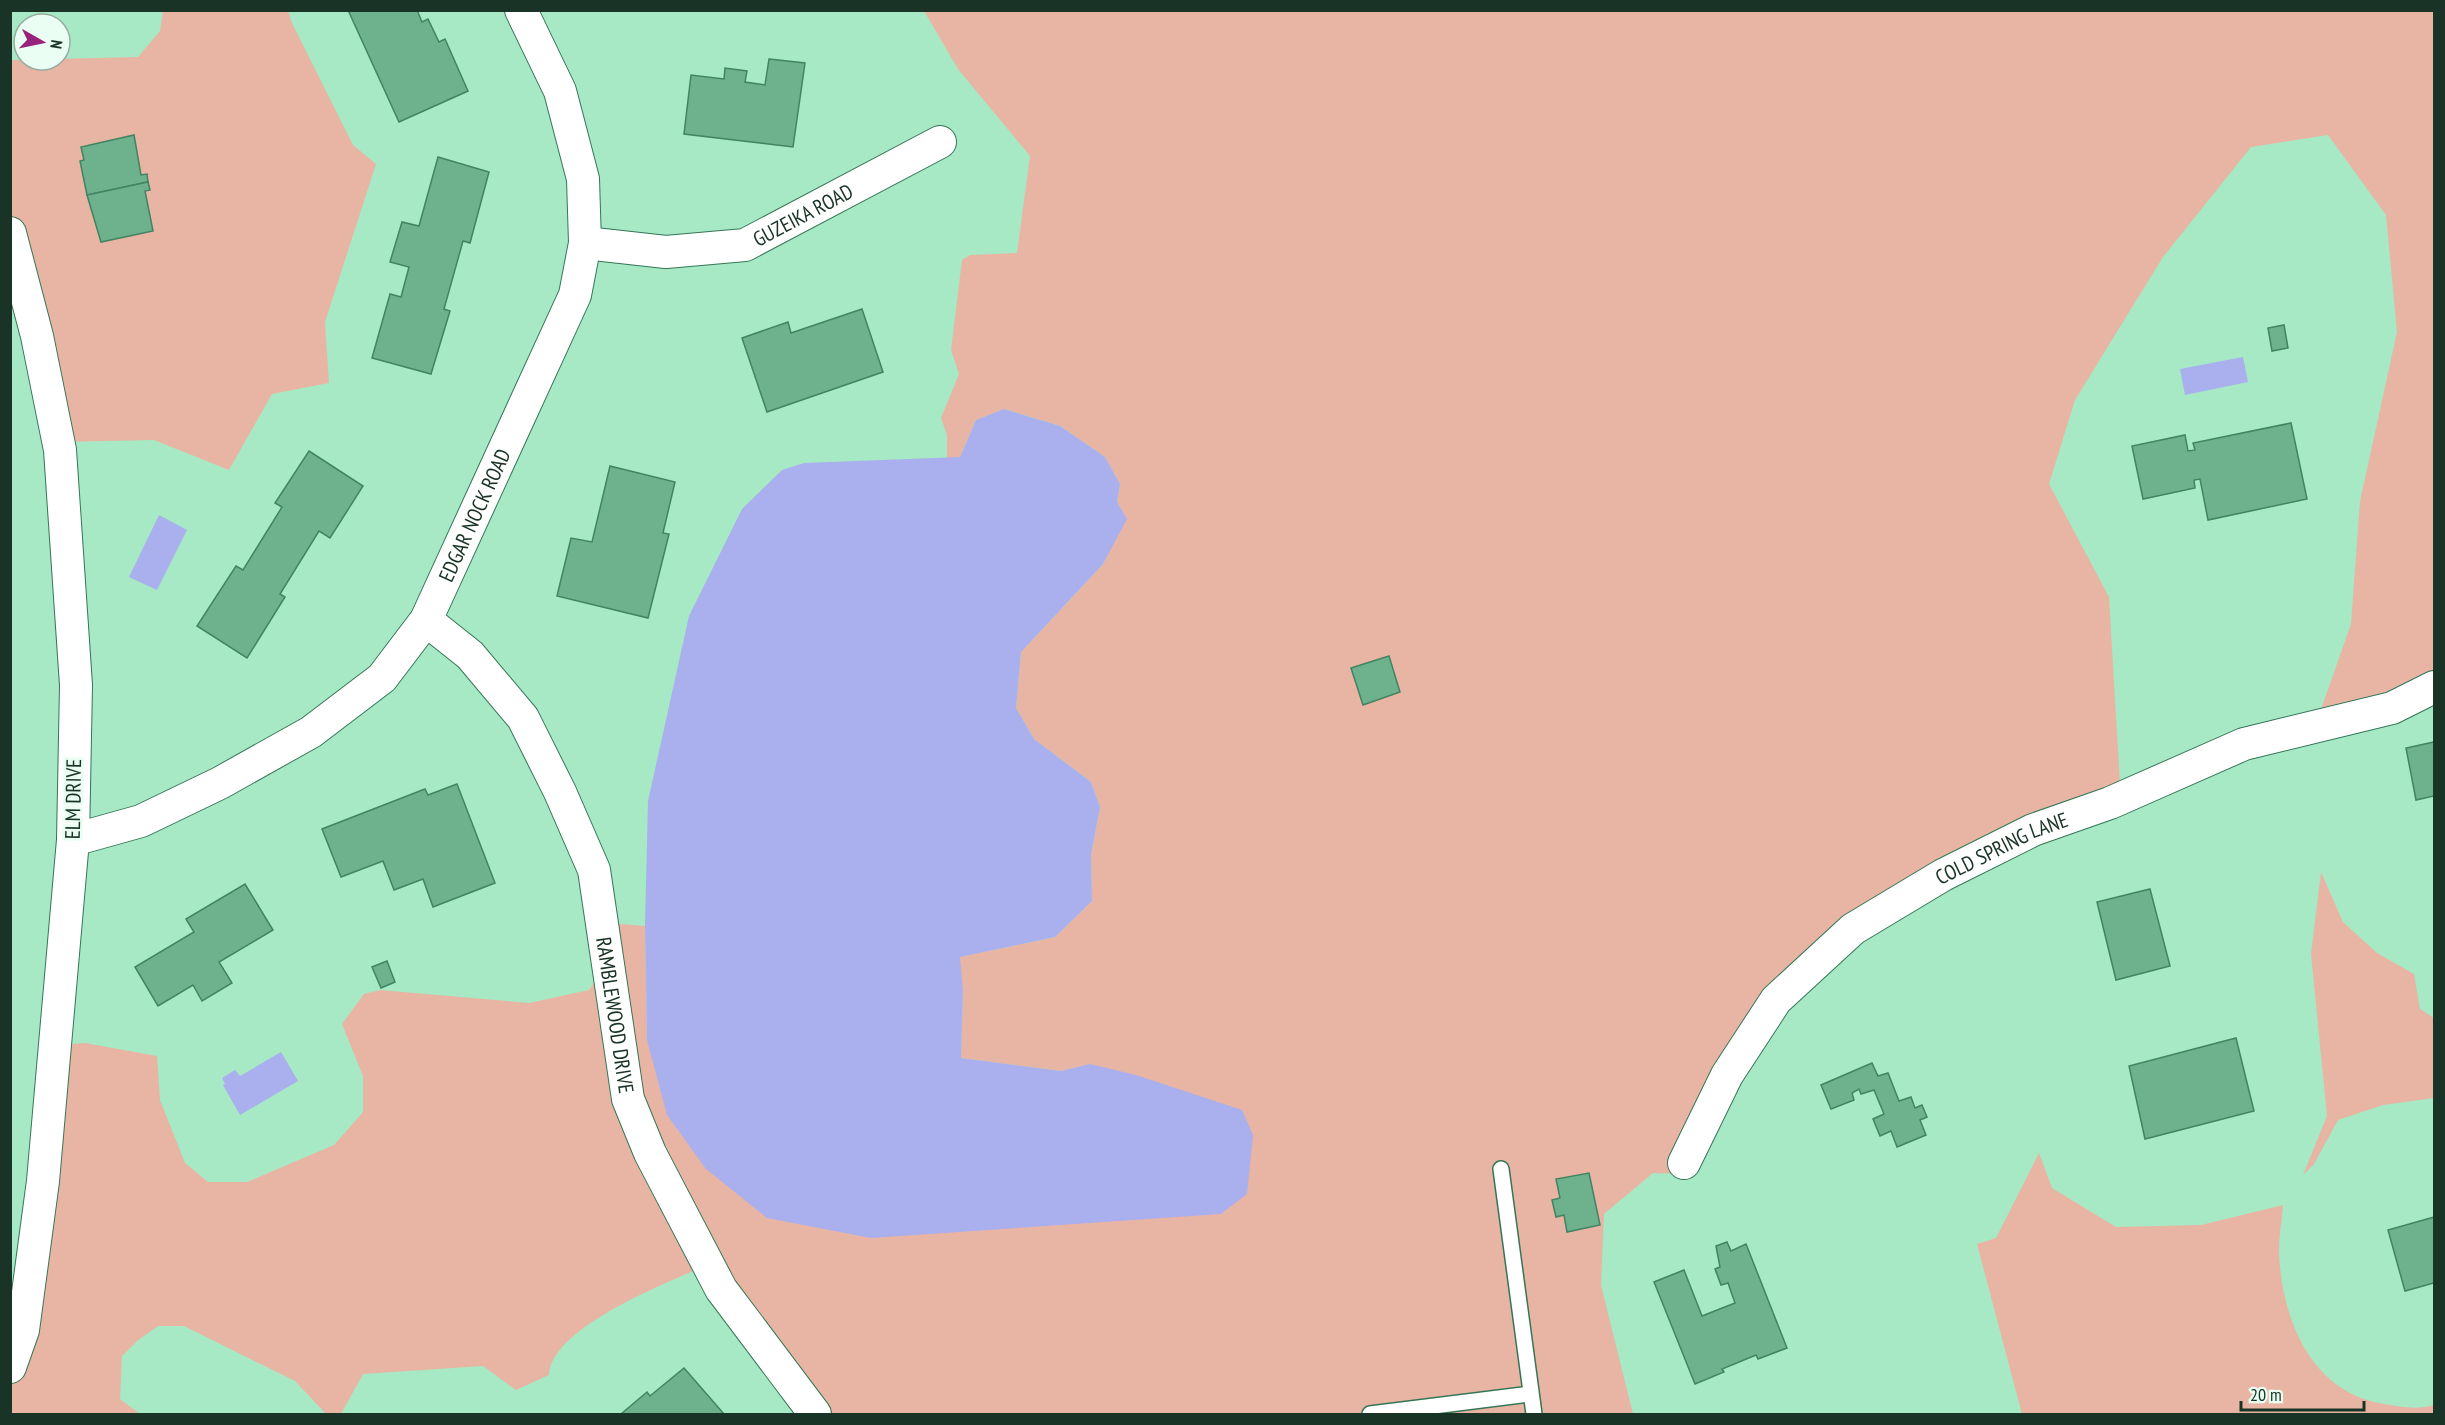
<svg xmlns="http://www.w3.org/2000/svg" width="2445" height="1425" font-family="'PT Sans Narrow',sans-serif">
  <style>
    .green { fill: #e8b5a4 }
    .water { fill: #aaafee }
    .building { fill: #6db28d; stroke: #428362; stroke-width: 1.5 }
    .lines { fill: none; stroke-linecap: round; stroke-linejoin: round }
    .service-casing { stroke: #357656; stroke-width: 18 }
    .minor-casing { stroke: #357656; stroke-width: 34 }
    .service { stroke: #fff; stroke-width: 15 }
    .minor { stroke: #fff; stroke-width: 32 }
    .labels { text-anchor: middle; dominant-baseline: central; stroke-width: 6; stroke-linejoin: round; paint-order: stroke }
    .street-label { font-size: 21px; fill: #193426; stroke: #ebfef3 }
  </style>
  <rect width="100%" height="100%" fill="#a6e9c4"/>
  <g class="green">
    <polygon points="163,11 288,11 292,23 353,145 376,164 325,322 329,383 272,394 229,470 154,440 56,442 44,433 11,299 10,60 138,57 160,31"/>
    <path d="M 924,11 L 2434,11 L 2434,689 L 2313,732 L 2351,624 L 2360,501 L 2397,332 L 2386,215 L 2328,135 L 2251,147 L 2163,257 L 2075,400 L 2049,484 L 2109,597 L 2121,801 L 1887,908 L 1776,1003 L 1687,1174 L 1653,1173 L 1604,1214 L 1601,1285 L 1633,1414 L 816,1414 L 707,1265 C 669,1282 551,1327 549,1375 L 516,1390 L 483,1366 L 363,1374 L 341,1414 L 326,1414 L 295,1381 L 184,1326 L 158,1326 L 137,1341 L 122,1356 L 120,1399 L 140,1414 L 11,1414 L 11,1312 L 50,1046 L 85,1043 L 157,1056 L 160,1100 L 185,1163 L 208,1182 L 247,1182 L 334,1145 L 363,1112 L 363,1076 L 342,1024 L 364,994 L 380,990 L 529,1003 L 589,990 L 610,959 L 609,923 L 645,926 L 647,1040 L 706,1169 L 1090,1064 L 1061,1071 L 961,1058 L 963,992 L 959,957 L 1055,937 L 1092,901 L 1091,855 L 1100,807 L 1091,782 L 1034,739 L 1016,708 L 1021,652 L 1103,564 L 1126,519 L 1117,502 L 1120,484 L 1105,457 L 1060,426 L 1004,409 L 976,420 L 960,457 L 947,458 L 947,435 L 941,418 L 959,374 L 951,350 L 962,260 L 970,255 L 1017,253 L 1030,156 L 958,69 Z"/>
    <polygon points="2321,872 2343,922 2377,953 2414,974 2420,1009 2434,1018 2434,1098 2383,1105 2338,1120 2314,1164 2303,1175 2327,1116 2311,954"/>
    <path d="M 2039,1153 L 2052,1188 L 2116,1227 L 2201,1225 L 2283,1205 C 2282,1220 2279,1236 2279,1251 C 2281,1318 2311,1393 2384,1404 C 2402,1407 2417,1410 2434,1405 L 2434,1414 L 2022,1414 L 1977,1244 L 1996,1238 Z"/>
  </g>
  <g class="water">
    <polygon points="2243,357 2248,382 2185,395 2180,369"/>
    <polygon points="1004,409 1060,426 1105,457 1120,484 1117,502 1127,519 1103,564 1021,652 1016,708 1034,739 1091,782 1100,807 1091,855 1092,901 1055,937 960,957 963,992 961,1058 1061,1071 1090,1064 1136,1075 1242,1110 1253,1135 1247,1194 1221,1214 871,1238 767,1218 706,1169 667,1115 647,1040 645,926 648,801 689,616 742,509 782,470 804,463 960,457 976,420"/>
    <polygon points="159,515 187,530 157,590 129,577"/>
    <polygon points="281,1052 298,1081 240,1115 223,1085 225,1084 222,1078 235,1070 240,1076"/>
  </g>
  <g class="building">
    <polygon points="348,10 417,10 422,22 428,19 439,42 445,39 468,91 399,122"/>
    <polygon points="769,59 805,63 793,147 684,134 691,75 724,79 725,68 747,71 745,82 765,85"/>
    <polygon points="134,135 141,175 147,174 148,182 87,195 80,161 84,160 81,147"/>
    <polygon points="438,157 489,172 470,243 463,241 444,309 450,311 431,374 372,358 390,294 401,297 409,267 390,262 402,222 419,226"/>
    <polygon points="148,182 150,190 145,191 153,231 101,242 87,195"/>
    <polygon points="862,309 883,372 767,412 742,338 788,322 791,333"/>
    <polygon points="2284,325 2288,348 2272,351 2268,328"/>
    <polygon points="2291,423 2307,499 2208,520 2200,479 2194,480 2195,488 2143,499 2132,446 2185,435 2188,451 2195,450 2193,443"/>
    <polygon points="309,451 363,486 330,538 319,531 280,594 285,597 247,658 197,626 236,566 243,570 282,507 275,503"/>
    <polygon points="610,466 675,482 663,533 669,534 648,618 557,596 571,538 592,542"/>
    <polygon points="1389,656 1400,692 1363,705 1351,668"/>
    <polygon points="2434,742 2434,796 2416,800 2406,748"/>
    <polygon points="457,784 495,883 433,907 423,879 394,890 383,861 341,877 322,829 425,789 428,795"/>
    <polygon points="245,884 273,930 219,962 232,983 202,1001 193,985 158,1006 135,967 194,932 186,919"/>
    <polygon points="2150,889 2170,966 2116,980 2097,902"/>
    <polygon points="387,961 395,982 381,988 372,967"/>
    <polygon points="2236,1038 2254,1111 2145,1139 2129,1066"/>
    <polygon points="1872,1063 1878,1076 1888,1073 1899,1101 1911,1097 1915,1108 1922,1105 1927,1117 1920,1120 1926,1135 1897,1147 1891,1131 1880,1136 1873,1119 1884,1114 1874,1090 1861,1094 1859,1089 1852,1093 1854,1100 1831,1109 1821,1085"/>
    <polygon points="1589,1173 1600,1225 1567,1232 1564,1215 1556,1217 1552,1200 1560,1198 1556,1179"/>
    <polygon points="2434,1217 2434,1283 2405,1291 2388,1230"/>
    <polygon points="1727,1242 1731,1251 1746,1244 1787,1348 1758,1359 1756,1355 1722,1369 1724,1372 1695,1384 1654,1282 1684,1270 1702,1316 1735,1303 1728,1283 1721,1285 1715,1269 1720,1267 1716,1246"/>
    <polygon points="684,1368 724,1414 621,1414 647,1392 650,1396"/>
  </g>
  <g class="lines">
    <g class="service-casing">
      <g id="service">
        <polyline points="1501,1169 1534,1414"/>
        <polyline points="1370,1414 1530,1394"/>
      </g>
    </g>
    <g class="minor-casing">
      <g id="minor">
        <polyline points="10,233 37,336 60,450 76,685 73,840 43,1181 23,1330 10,1367"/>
        <path id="s1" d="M 585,243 L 666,252 L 745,245 L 940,142"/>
        <path id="s2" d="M 426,620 L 470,655 L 523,718 L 560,792 L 594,870 L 628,1099 L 650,1153 L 721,1289 L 815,1414"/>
        <path id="s3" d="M 73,840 L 141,821 L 220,783 L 311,732 L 382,678 L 426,620 L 575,295 L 585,243 L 583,179 L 560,91 L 521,10"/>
        <path id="s4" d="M 1684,1163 L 1727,1075 L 1776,1000 L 1853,929 L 1943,875 L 2033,830 L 2110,803 L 2244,744 L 2392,708 L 2434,687"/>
      </g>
    </g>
    <use href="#service" class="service"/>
    <use href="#minor" class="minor"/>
  </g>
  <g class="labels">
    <g class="street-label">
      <text stroke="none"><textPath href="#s1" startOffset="226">GUZEIKA ROAD</textPath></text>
      <text stroke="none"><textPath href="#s3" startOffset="540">EDGAR NOCK ROAD</textPath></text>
      <text transform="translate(73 799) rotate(-89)">ELM DRIVE</text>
      <text stroke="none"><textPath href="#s4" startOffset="462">COLD SPRING LANE</textPath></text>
      <text stroke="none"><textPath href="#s2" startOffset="453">RAMBLEWOOD DRIVE</textPath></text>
    </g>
  </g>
  <rect width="2445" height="1425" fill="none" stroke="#193426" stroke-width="24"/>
  <g transform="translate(42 42) rotate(99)"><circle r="28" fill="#ebfef3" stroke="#97ada1" stroke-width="1.5"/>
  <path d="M0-4.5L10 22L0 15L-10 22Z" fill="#99227c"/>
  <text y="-9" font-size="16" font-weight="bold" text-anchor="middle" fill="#193426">N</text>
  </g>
  <path d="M2241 1401v9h123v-9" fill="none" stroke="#193426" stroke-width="3"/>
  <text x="2250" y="1401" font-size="18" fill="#193426" stroke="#ebfef3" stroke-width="4.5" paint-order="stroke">20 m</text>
</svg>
